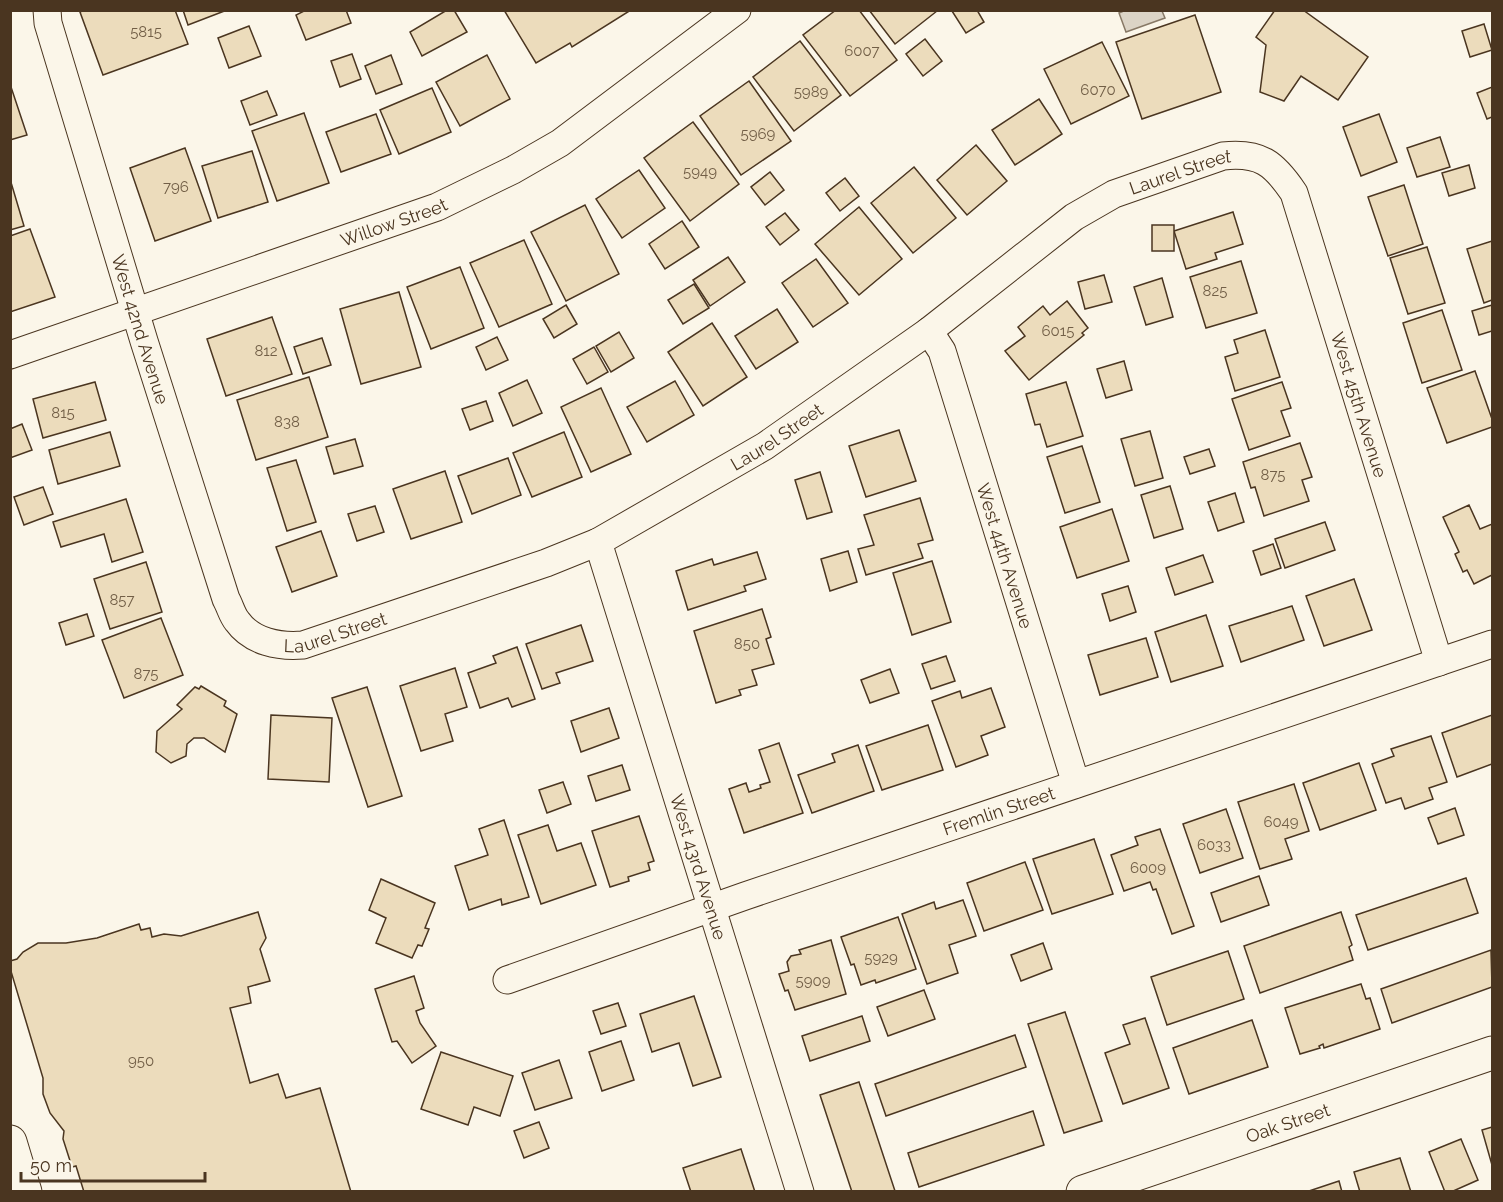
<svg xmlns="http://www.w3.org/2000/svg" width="1503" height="1202" font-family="Raleway,sans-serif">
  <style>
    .water { fill: #dcd4c6; stroke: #887966; stroke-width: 1.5 }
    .building { fill: #ecdcbc; stroke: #4a3520; stroke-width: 1.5 }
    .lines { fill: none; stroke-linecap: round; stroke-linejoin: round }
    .minor-casing { stroke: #4a3520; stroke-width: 29 }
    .major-casing { stroke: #4a3520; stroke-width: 35 }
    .minor { stroke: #fbf6e9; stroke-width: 27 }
    .major { stroke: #fbf6e9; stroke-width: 33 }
    .labels { text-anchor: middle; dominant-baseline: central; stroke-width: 4.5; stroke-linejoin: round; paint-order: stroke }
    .number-label { font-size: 15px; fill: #725f47 }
    .street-label { font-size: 18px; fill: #4a3520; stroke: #fbf6e9 }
  </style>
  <rect width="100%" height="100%" fill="#fbf6e9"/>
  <polygon class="water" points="1126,10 1162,11 1165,18 1126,32 1119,13"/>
  <g class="building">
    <polygon points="84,10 175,10 188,44 103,75 80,12"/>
    <polygon points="183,10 227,10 188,25"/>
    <polygon points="306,10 346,10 351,23 306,40 296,15"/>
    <polygon points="447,10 454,10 467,32 422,56 410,32"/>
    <polygon points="504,10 631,10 572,47 570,43 536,63"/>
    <polygon points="836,10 859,10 897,60 850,96 803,35"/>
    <polygon points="869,10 937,10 937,11 895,44"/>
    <polygon points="954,10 977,10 984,22 966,33 952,11"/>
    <polygon points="1275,10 1303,10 1368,57 1338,100 1301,76 1284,101 1260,92 1266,45 1256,37"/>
    <polygon points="1195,15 1221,92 1142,119 1116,42"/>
    <polygon points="1484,24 1492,50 1470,57 1462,31"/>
    <polygon points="249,26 261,56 229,68 218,38"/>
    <polygon points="925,39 942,61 923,76 906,54"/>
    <polygon points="800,41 841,95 794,131 753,77"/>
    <polygon points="1102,42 1129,96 1071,124 1044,69"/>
    <polygon points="352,54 361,79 340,87 331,61"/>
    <polygon points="391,55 402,84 376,94 365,66"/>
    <polygon points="487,55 510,99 460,126 436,82"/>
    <polygon points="749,81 791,141 741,175 700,116"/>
    <polygon points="10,84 27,135 10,140"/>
    <polygon points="1492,87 1492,117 1487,119 1477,93"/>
    <polygon points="432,88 451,132 399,154 380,110"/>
    <polygon points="267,91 277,115 250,125 241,101"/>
    <polygon points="1039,99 1062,134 1015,165 992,130"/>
    <polygon points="304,113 329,183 277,201 252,131"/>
    <polygon points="376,114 391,154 341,172 326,132"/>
    <polygon points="1379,114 1397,162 1361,176 1343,127"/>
    <polygon points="693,122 739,184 690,221 644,158"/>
    <polygon points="1440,137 1450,167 1417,177 1407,148"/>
    <polygon points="976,145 1007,181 967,215 937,180"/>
    <polygon points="185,148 211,221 155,241 130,168"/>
    <polygon points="252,151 268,202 218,218 202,166"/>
    <polygon points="1469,165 1475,188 1449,196 1442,173"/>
    <polygon points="914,167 956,218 913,253 871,203"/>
    <polygon points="639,170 665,208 622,238 596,199"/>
    <polygon points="770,172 784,190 765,205 751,187"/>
    <polygon points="845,178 859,196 840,211 826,193"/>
    <polygon points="10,179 24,226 10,230"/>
    <polygon points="1404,185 1423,244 1388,256 1368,197"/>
    <polygon points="585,205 619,274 566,301 531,232"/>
    <polygon points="859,207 902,259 859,295 815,244"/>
    <polygon points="1233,212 1243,244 1215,253 1217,259 1186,269 1174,231"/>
    <polygon points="785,213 799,230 780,245 766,227"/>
    <polygon points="682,221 699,247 665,269 649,244"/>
    <rect x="1152" y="225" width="22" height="26"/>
    <polygon points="30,229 55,297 10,312 10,236"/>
    <polygon points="524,240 552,304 499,327 470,263"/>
    <polygon points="1492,241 1492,300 1484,303 1467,249"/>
    <polygon points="1427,247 1445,303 1408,314 1390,258"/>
    <polygon points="728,257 745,282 710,306 693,280"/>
    <polygon points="816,259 848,303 813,327 782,283"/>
    <polygon points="1241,261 1257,313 1206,328 1190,277"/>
    <polygon points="460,267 484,328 431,349 407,287"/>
    <polygon points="1104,275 1112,302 1085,309 1078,282"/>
    <polygon points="1162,278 1173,317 1146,325 1134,287"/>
    <polygon points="694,284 709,308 683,324 668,300"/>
    <polygon points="399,292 421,367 361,384 340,309"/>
    <polygon points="1067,301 1088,328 1082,333 1084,335 1029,380 1005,351 1025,336 1018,327 1043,306 1050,315"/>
    <polygon points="566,305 577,324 554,338 543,319"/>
    <polygon points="1492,305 1492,331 1479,335 1472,311"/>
    <polygon points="777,309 798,342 756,369 735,336"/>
    <polygon points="1442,310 1462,370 1422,383 1403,323"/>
    <polygon points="272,317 292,374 226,396 207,339"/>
    <polygon points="712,323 747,377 703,406 668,352"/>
    <polygon points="1265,330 1280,377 1235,391 1225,357 1238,353 1234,340"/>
    <polygon points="619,332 634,358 611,372 596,346"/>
    <polygon points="497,337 508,360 486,370 476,347"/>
    <polygon points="322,338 331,365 303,374 294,347"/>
    <polygon points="594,347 608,372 587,384 573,359"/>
    <polygon points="1124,361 1132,390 1106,398 1097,369"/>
    <polygon points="1475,371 1492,419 1492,427 1447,443 1427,388"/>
    <polygon points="309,377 328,437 256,460 237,400"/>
    <polygon points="527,380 542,413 513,426 499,393"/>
    <polygon points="675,381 694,415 647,442 627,407"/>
    <polygon points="95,382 106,420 43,438 33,399"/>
    <polygon points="1066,382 1083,436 1047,447 1040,424 1035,425 1026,394"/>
    <polygon points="1282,382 1291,408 1281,411 1290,436 1249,450 1232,399"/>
    <polygon points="601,388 631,454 591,472 561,407"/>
    <polygon points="486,401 493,421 470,430 462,409"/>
    <polygon points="22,424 32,450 10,458 10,429"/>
    <polygon points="899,430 916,481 866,497 849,446"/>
    <polygon points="1150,431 1163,478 1135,486 1121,439"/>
    <polygon points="110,432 120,466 58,484 49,450"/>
    <polygon points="564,432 582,477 532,497 513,453"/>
    <polygon points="355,439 363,466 334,474 326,447"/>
    <polygon points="1300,443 1312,477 1302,480 1309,501 1264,516 1255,487 1251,488 1243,462"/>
    <polygon points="1082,446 1100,502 1065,513 1047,457"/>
    <polygon points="1209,449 1215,466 1190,474 1184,457"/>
    <polygon points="508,458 521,495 472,514 458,476"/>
    <polygon points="296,460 316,522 287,531 267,468"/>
    <polygon points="445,471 462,522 411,539 393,489"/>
    <polygon points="820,472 832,512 807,519 795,480"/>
    <polygon points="1170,486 1183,529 1154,538 1141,495"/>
    <polygon points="43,487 53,514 24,525 14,497"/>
    <polygon points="1235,493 1244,522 1218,531 1208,502"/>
    <polygon points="920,498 933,540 918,544 923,558 866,575 858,549 874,545 864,515"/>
    <polygon points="126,499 143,552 112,562 104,534 61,547 53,522"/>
    <polygon points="1469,505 1480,529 1492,524 1492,575 1474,584 1467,570 1463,572 1455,554 1459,552 1443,517"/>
    <polygon points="375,506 384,532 357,541 348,514"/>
    <polygon points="1112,509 1129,561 1077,578 1060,527"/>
    <polygon points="1325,522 1335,550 1285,568 1275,539"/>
    <polygon points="321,531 337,576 292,592 276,547"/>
    <polygon points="1273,544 1281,568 1261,575 1253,551"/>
    <polygon points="848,551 857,582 830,591 821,559"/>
    <polygon points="757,552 766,579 744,586 746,591 688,610 676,571 712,559 714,565"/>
    <polygon points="1203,555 1213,582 1175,595 1166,568"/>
    <polygon points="932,561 951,622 912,635 893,573"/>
    <polygon points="146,562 162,612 110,629 94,579"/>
    <polygon points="1354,579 1372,630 1324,646 1306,596"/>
    <polygon points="1128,586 1136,612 1110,621 1102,594"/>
    <polygon points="1292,606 1304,640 1241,662 1229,626"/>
    <polygon points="762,609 771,637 766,639 774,664 752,670 757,685 739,690 741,695 716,703 694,631"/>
    <polygon points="87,614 94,636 66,645 59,623"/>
    <polygon points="1206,615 1223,666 1171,682 1155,632"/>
    <polygon points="161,618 183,675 124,698 102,640"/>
    <polygon points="581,625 593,661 556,673 560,683 542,689 526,644"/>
    <polygon points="1146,638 1158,677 1100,695 1088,655"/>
    <polygon points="517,647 535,699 512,707 508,698 480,708 468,673 496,663 493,656"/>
    <polygon points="946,656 955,681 931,689 922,664"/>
    <polygon points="455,668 467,707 445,714 453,741 421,751 400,686"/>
    <polygon points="890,669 899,693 870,703 861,680"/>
    <polygon points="201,686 226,701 224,706 237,714 225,752 204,738 194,738 187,744 186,756 171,763 156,752 157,731 182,709 177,705 195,687 199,689"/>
    <polygon points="367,687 402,796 368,807 332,698"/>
    <polygon points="991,688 1005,727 981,736 988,755 956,767 932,701 960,691 962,698"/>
    <polygon points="609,708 619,738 581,752 571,721"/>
    <polygon points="271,715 332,718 329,782 268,779"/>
    <polygon points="1492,715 1492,764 1457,777 1442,733"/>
    <polygon points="928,725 943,770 882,790 866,746"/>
    <polygon points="1431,736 1447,782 1429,788 1433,799 1405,809 1401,798 1386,803 1372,764 1394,756 1391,749"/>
    <polygon points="779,743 803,813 744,833 729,789 746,783 749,792 761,788 760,785 770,782 759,750"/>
    <polygon points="858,745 874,791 812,813 798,775 835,762 832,754"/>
    <polygon points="1359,763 1376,810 1320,830 1303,783"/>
    <polygon points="622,765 630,790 596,801 588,776"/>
    <polygon points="563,782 571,804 547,813 539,790"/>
    <polygon points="1294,784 1309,831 1285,839 1292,859 1260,869 1238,802"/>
    <polygon points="1455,808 1464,835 1438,844 1428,818"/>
    <polygon points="1226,809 1243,858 1200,873 1183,824"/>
    <polygon points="639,816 654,861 648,863 650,870 628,877 629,881 610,887 592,831"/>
    <polygon points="504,820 529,897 502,905 501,899 469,910 455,866 488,855 479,829"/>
    <polygon points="548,825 557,851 581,843 596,885 541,904 518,835"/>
    <polygon points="1160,829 1194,926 1172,934 1156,889 1153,890 1150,882 1124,891 1111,855 1138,845 1135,837"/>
    <polygon points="1094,839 1113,894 1052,914 1033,859"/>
    <polygon points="1025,862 1043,910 984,931 967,883"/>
    <polygon points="1259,876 1269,905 1221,922 1211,893"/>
    <polygon points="1466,878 1478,913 1368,950 1356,915"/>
    <polygon points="381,879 435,903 425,928 429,929 422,946 418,945 412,958 376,943 386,918 369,910"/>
    <polygon points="963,900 976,936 949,945 958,973 927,984 902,914 934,902 936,909"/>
    <polygon points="258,912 266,938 260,949 270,981 248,987 251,1003 230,1008 250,1083 278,1074 286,1098 320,1088 351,1192 84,1192 76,1166 72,1167 63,1139 64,1131 50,1113 43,1094 43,1078 10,968 10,961 17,959 23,952 38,943 66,943 97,938 139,924 141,930 150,928 152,937 164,934 181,936"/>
    <polygon points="1341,912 1352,945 1349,947 1353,960 1260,993 1244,946"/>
    <polygon points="898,917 916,969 876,983 875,980 861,985 854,964 851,965 841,937"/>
    <polygon points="831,940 846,994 795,1010 788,990 785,991 779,974 789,971 787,962 791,956 801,954 799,950"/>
    <polygon points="1043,943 1052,969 1021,981 1011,955"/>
    <polygon points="1491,950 1492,987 1392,1023 1381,989"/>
    <polygon points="1228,951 1244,999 1167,1025 1151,977"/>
    <polygon points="414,976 424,1008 416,1011 420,1023 436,1046 412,1063 397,1041 392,1042 375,989"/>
    <polygon points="1361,984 1366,999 1370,998 1380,1029 1324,1048 1323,1044 1319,1046 1320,1048 1300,1054 1285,1008"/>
    <polygon points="924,990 935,1019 888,1036 877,1007"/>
    <polygon points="694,996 721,1077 693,1086 679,1043 652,1052 640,1014"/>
    <polygon points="618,1003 626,1026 601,1034 593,1011"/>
    <polygon points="1065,1012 1102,1121 1064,1133 1028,1024"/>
    <polygon points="862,1016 870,1041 810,1061 802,1036"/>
    <polygon points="1145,1018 1169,1088 1123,1104 1105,1053 1130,1044 1123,1025"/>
    <polygon points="1252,1020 1268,1067 1189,1094 1173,1048"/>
    <polygon points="1015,1035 1026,1067 886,1116 875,1084"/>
    <polygon points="621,1041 634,1080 602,1091 589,1052"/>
    <polygon points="441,1052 513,1076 500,1116 474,1107 468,1125 421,1109"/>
    <polygon points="559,1060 572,1098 535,1110 522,1073"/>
    <polygon points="859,1082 895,1191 894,1192 852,1192 820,1095"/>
    <polygon points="1033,1111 1044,1145 919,1187 908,1153"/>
    <polygon points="539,1122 549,1148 524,1158 514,1131"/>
    <polygon points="1492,1127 1492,1165 1482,1130"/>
    <polygon points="1461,1139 1478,1180 1451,1192 1445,1192 1429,1152"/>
    <polygon points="741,1149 755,1192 691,1192 683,1168"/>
    <polygon points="1400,1158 1411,1192 1360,1192 1354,1172"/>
    <polygon points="1339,1181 1342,1192 1306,1192"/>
  </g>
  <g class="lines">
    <g class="minor-casing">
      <g id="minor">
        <path id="s1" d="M 47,10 L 48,23 L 144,341 L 226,599 C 230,606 232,615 237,621 C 252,642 279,647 303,645 L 546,563 L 598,542 L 765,446 L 929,331 L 1074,217 L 1114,194 L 1223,156 C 1260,152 1274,163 1294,193 L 1439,662"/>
        <path id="s2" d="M 929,331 L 942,351 L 1076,784"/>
        <path id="s3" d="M 10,355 L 437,207 L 513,170 L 560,143 L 737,10"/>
        <path id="s4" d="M 598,542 L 800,1192"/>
        <path id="s5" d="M 507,980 L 745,896 L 1492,644"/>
      </g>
    </g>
    <g class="major-casing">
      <g id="major">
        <polyline points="10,1142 25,1192"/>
        <path id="s6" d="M 1083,1192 L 1492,1053"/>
      </g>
    </g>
    <use href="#minor" class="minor"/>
    <use href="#major" class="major"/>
  </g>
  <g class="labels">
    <g class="number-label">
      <text x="146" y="32">5815</text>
      <text x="862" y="51">6007</text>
      <text x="1098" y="90">6070</text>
      <text x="811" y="92">5989</text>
      <text x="758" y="134">5969</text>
      <text x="700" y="172">5949</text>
      <text x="176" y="187">796</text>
      <text x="1215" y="291">825</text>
      <text x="1058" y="331">6015</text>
      <text x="266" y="351">812</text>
      <text x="63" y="413">815</text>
      <text x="287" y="422">838</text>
      <text x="1273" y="475">875</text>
      <text x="122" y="600">857</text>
      <text x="747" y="644">850</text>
      <text x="146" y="674">875</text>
      <text x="1281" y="822">6049</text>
      <text x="1214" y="845">6033</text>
      <text x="1148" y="868">6009</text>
      <text x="881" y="958">5929</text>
      <text x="813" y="981">5909</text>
      <text x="141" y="1061">950</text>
    </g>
    <g class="street-label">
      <text stroke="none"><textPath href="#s1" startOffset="1720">Laurel Street</textPath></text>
      <text stroke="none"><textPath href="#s3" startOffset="406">Willow Street</textPath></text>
      <text stroke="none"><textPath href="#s1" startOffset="333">West 42nd Avenue</textPath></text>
      <text stroke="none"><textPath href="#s1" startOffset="2073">West 45th Avenue</textPath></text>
      <text stroke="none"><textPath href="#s1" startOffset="1234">Laurel Street</textPath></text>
      <text stroke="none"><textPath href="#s2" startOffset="238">West 44th Avenue</textPath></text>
      <text stroke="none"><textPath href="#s1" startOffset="748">Laurel Street</textPath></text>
      <text stroke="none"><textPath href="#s5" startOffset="520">Fremlin Street</textPath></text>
      <text stroke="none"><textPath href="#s4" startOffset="340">West 43rd Avenue</textPath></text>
      <text stroke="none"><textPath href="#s6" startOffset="216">Oak Street</textPath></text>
    </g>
  </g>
  <rect width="1503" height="1202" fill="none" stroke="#4a3520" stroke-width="24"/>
  <path d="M21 1172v9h184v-9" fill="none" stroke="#4a3520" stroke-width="3"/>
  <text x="30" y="1172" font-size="18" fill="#4a3520" stroke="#fbf6e9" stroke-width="4.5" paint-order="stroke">50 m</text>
</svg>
